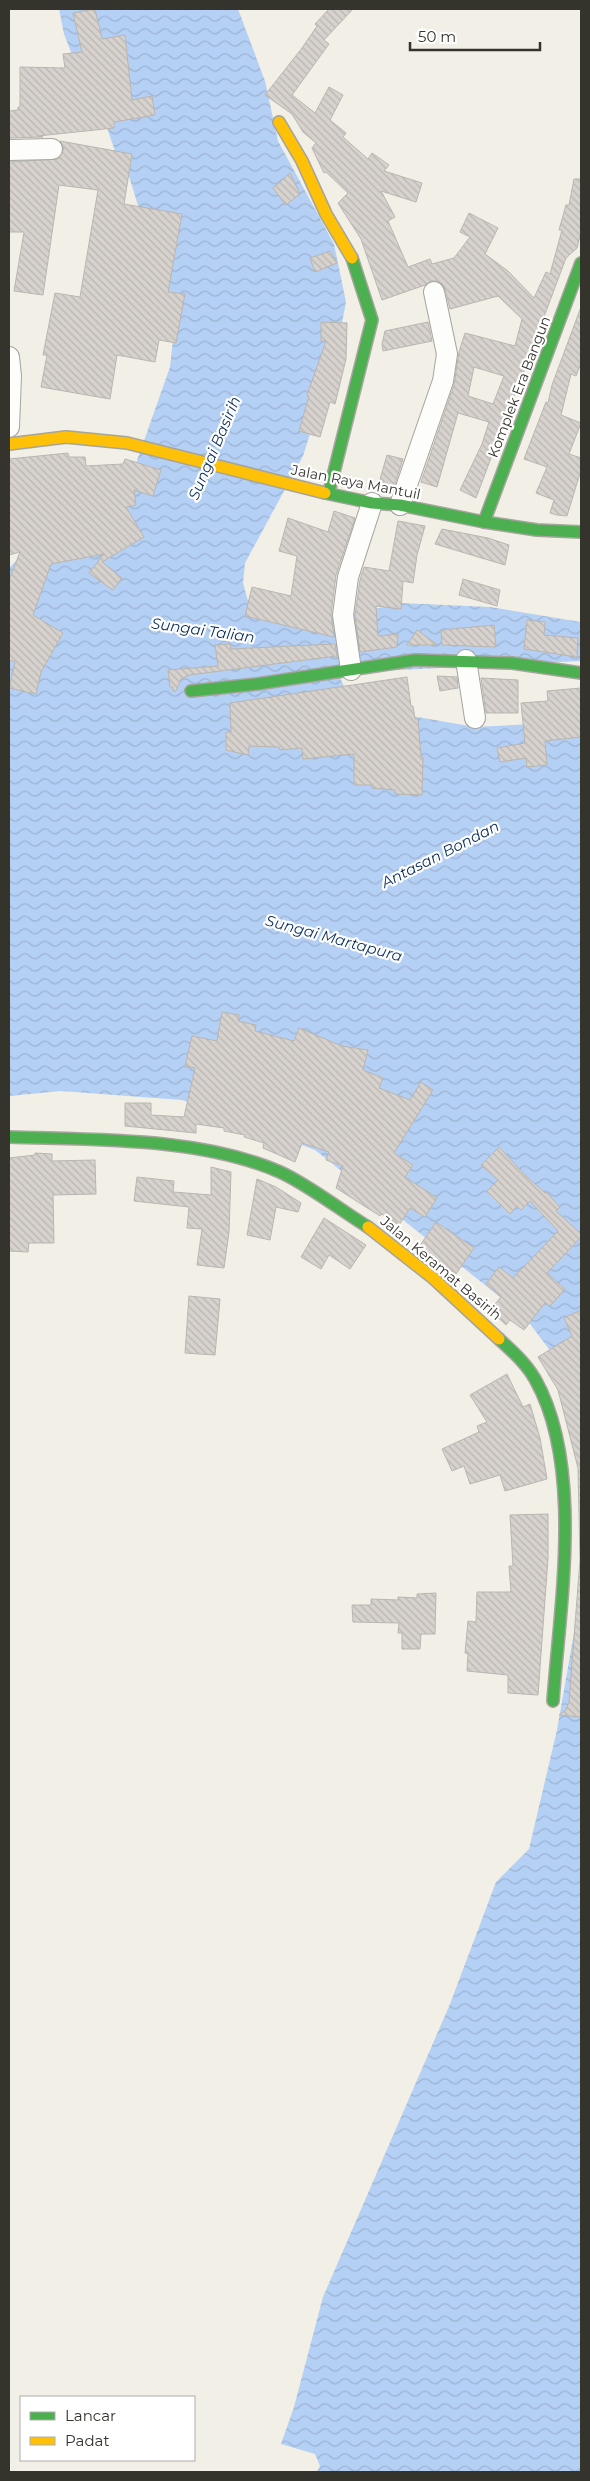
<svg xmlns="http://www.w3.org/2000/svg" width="590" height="2481" font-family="Montserrat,sans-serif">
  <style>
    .water { fill: url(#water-waves) }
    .building { fill: url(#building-back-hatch); stroke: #b9b6b1; fill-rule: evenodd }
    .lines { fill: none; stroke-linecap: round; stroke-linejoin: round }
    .street-casing { stroke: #a5a49d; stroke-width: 22 }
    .fast-casing { stroke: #a5a49d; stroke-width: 14 }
    .slow-casing { stroke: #a5a49d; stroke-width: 14 }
    .street { stroke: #fdfdfb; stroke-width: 20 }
    .fast { stroke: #4caf50; stroke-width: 11 }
    .slow { stroke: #ffc107; stroke-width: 11 }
    .labels { text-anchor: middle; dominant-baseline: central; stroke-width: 4.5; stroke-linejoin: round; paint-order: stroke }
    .street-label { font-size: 14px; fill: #34332c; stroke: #fff }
    .water-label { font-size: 15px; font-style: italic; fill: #082d5f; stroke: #fff }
  </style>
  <defs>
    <pattern id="water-waves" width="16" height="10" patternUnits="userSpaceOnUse" patternTransform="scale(1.25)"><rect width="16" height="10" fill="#b5d0f5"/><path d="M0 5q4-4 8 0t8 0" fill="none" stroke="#9cb3d2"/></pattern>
    <pattern id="building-back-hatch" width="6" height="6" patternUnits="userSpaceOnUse" patternTransform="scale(1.25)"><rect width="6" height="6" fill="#d7d2ce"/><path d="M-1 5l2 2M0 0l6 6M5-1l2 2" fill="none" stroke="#b9b5b1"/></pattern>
  </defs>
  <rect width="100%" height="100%" fill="#f1efe6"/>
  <g class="water">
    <polygon points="59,9 238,9 265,81 278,141 334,244 346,302 337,349 303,456 245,563 243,583 250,608 300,626 401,603 490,607 581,622 581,661 338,673 346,691 400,714 475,727 554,723 581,718 581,1421 573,1381 524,1316 315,1150 182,1100 61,1091 9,1096 9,568 25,552 128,486 170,367 173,339 171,314 129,176 116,154 99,104 74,60 64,34"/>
    <polygon points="581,1593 581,2472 317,2472 320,2466 315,2454 281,2444 294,2407 323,2297 450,2004 496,1882 529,1849 557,1730"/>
  </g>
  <g class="building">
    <polygon points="95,9 102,39 125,35 132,100 152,96 155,115 114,122 114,128 38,136 43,137 9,138 9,111 18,110 18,107 20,107 20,67 65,68 63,54 82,52 73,13"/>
    <path d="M 329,9 L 353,9 L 324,40 L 329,44 L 292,95 L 315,113 L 329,87 L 343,95 L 330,120 L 346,133 L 343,137 L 368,159 L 372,153 L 389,165 L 384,171 L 422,183 L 416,202 L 381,191 L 395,217 L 388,221 L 408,267 L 430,259 L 432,264 L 454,258 L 470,237 L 460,232 L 469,213 L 498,228 L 485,254 L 508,271 L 534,298 L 546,272 L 550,274 L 562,230 L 559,230 L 566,205 L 569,205 L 574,179 L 581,179 L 581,232 L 577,248 L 566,258 L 476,498 L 460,490 L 482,444 L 489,422 L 458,413 L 437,487 L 421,482 L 454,385 L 459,352 L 465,333 L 515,346 L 522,319 L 498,296 L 450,309 L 445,289 L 437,281 L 431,281 L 425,285 L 382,300 L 361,239 L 338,203 L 348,193 L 326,172 L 324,173 L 312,148 L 316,143 L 303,132 L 292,114 L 265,95 L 302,48 L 317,26 L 315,24 ZM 474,367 L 504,376 L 493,404 L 468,396 Z"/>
    <polygon points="60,141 132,154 124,204 182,214 168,292 185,294 176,343 159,340 155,362 117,355 110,399 41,387 47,355 43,355 55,293 80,297 98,190 59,185 43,295 14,291 24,232 9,232 9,162 58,159 64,149"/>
    <polygon points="290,173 300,194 286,205 273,188"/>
    <polygon points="330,251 337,263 315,272 310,258"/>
    <polygon points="581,307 581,363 576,376 571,374 561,415 581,423 569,454 581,458 581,470 567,516 557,515 550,513 554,500 536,493 547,467 524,459 546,402 548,403 552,385"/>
    <polygon points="321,322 347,323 346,359 335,404 330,402 320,437 299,431 309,396 307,395 326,341 321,341"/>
    <polygon points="428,322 432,341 383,351 382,344 385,331"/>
    <polygon points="68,453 69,457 85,457 86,466 123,464 125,459 161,470 153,496 134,490 136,505 126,507 144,537 102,562 122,578 113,590 89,573 104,554 51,564 33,615 63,633 41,672 36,694 9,688 15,662 9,660 9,580 20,552 9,555 9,459"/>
    <polygon points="387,455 403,459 394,487 379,483"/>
    <polygon points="334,511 355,518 336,575 331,614 334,637 245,616 252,587 291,596 297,556 279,551 288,518 328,532"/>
    <polygon points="398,521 425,526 417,555 413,583 403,581 401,609 376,606 378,636 398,634 397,647 360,652 355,615 360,580 364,567 389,571"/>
    <polygon points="442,529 488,538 509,545 505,565 435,544"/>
    <polygon points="463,579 500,590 497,606 459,595"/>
    <polygon points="527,620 545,622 544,635 578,638 577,657 524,649"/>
    <polygon points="494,625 496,647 442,645 441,630"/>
    <polygon points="417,630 438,645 407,645"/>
    <polygon points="230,644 231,649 335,644 337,656 189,675 181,679 176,691 173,691 173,687 170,687 168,670 218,666 215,645"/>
    <polygon points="437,676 457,677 458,688 440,691"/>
    <polygon points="407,677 411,706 413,706 415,719 418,719 421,757 423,757 422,795 395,794 395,790 372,788 372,785 354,785 354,754 303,759 302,748 280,750 279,747 249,746 248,755 226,750 226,732 231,732 230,703"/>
    <polygon points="481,678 518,680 518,713 486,713"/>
    <polygon points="581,688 581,737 545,741 547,765 527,767 526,758 500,762 497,748 525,743 521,703 548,701 547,691"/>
    <polygon points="222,1012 239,1015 238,1021 256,1025 255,1031 294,1041 299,1028 342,1046 368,1050 363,1070 383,1078 379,1088 410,1100 421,1082 433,1090 394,1153 413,1165 405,1177 437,1198 425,1217 410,1208 399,1225 382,1214 380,1216 336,1188 343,1166 326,1160 329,1152 302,1143 295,1162 263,1148 264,1143 244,1137 245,1135 224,1131 224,1128 196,1124 196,1133 125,1126 125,1103 151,1103 151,1115 184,1117 195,1068 185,1066 192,1036 217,1041"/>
    <polygon points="499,1147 526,1176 545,1193 546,1192 560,1207 556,1211 581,1234 581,1237 547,1273 565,1289 550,1306 545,1303 524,1330 510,1320 506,1325 490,1310 501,1297 486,1284 499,1267 513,1278 558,1231 530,1201 521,1210 517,1206 510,1214 487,1191 498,1180 481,1165"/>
    <polygon points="35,1153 52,1154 52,1161 95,1160 96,1194 53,1195 54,1243 29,1243 28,1252 9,1251 9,1158 35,1155"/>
    <polygon points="211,1167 231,1172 229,1232 224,1268 197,1265 202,1229 187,1228 189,1207 134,1201 137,1177 174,1181 173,1192 211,1195"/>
    <polygon points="257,1179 276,1187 301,1203 298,1212 276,1207 270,1240 247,1235"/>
    <polygon points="324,1218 366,1245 350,1269 329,1255 321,1269 301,1257"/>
    <polygon points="436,1222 474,1248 456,1274 419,1247"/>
    <polygon points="189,1296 220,1299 215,1355 185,1353"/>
    <polygon points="581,1310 581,1717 559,1715 566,1710 569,1702 580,1560 578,1468 558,1390 538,1357 572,1336 564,1318"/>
    <polygon points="507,1374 523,1407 530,1404 540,1438 547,1479 505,1491 500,1475 470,1484 464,1466 452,1471 442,1449 479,1432 477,1426 487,1422 470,1395"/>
    <polygon points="548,1514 548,1558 538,1695 508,1693 508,1675 467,1671 468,1654 465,1653 468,1621 476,1622 477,1592 511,1592 509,1566 513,1566 510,1515"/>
    <polygon points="436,1593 435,1634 421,1634 420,1649 402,1649 402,1633 398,1633 399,1623 353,1622 352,1605 371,1605 371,1599 398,1600 398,1597 417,1598 417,1594"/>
  </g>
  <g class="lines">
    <g class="street-casing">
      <g id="street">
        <polyline points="9,150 52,149"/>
        <polyline points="9,357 11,376 9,427"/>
        <polyline points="400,505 443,381 447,354 434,292"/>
        <polyline points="466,660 475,718"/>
        <polyline points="351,670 343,615 348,577 372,503"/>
      </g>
    </g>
    <g class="fast-casing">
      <g id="fast">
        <polyline points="329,492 372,320 352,258"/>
        <polyline points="325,493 372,503 400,505 484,522 537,530 581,532"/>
        <polyline points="484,522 581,263"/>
        <polyline points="191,691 257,684 415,660 512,663 581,673"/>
        <path d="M 9,1137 C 96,1140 200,1137 280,1172 C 307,1184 342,1211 368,1227"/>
        <path d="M 499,1339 C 512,1351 526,1363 535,1379 C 584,1465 560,1605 553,1701"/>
      </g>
    </g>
    <g class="slow-casing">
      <g id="slow">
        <polyline points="279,122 302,161 326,214 352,258"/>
        <polyline points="9,444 66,437 127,443 325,493"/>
        <polyline points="368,1227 433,1278 499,1339"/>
      </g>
    </g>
    <use href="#street" class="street"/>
    <use href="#fast" class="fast"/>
    <use href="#slow" class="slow"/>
  </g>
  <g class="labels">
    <g class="street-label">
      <text transform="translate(519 387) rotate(-69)">Komplek Era Bangun</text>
      <text transform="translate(356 482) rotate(11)">Jalan Raya Mantuil</text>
      <text transform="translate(441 1268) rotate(40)">Jalan Keramat Basirih</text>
    </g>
    <g class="water-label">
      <text transform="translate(214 448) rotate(-67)">Sungai Basirih</text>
      <text transform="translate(203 630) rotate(8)">Sungai Talian</text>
      <text transform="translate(440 854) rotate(-27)">Antasan Bondan</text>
      <text transform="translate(334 938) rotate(15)">Sungai Martapura</text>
    </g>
  </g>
  <rect width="590" height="2481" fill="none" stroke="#34332c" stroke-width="20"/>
  <rect x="20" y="2396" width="175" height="65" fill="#ffffff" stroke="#aeadab"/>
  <rect x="30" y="2412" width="25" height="8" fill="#4caf50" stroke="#aeadab"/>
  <text x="65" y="2421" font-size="15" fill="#34332c">Lancar</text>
  <rect x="30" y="2437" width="25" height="8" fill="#ffc107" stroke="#aeadab"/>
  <text x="65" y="2446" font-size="15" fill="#34332c">Padat</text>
  <path d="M410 42v8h130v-8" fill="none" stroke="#34332c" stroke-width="2.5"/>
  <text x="418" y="42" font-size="15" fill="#34332c" stroke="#ffffff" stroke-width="4" paint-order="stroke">50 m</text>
</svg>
